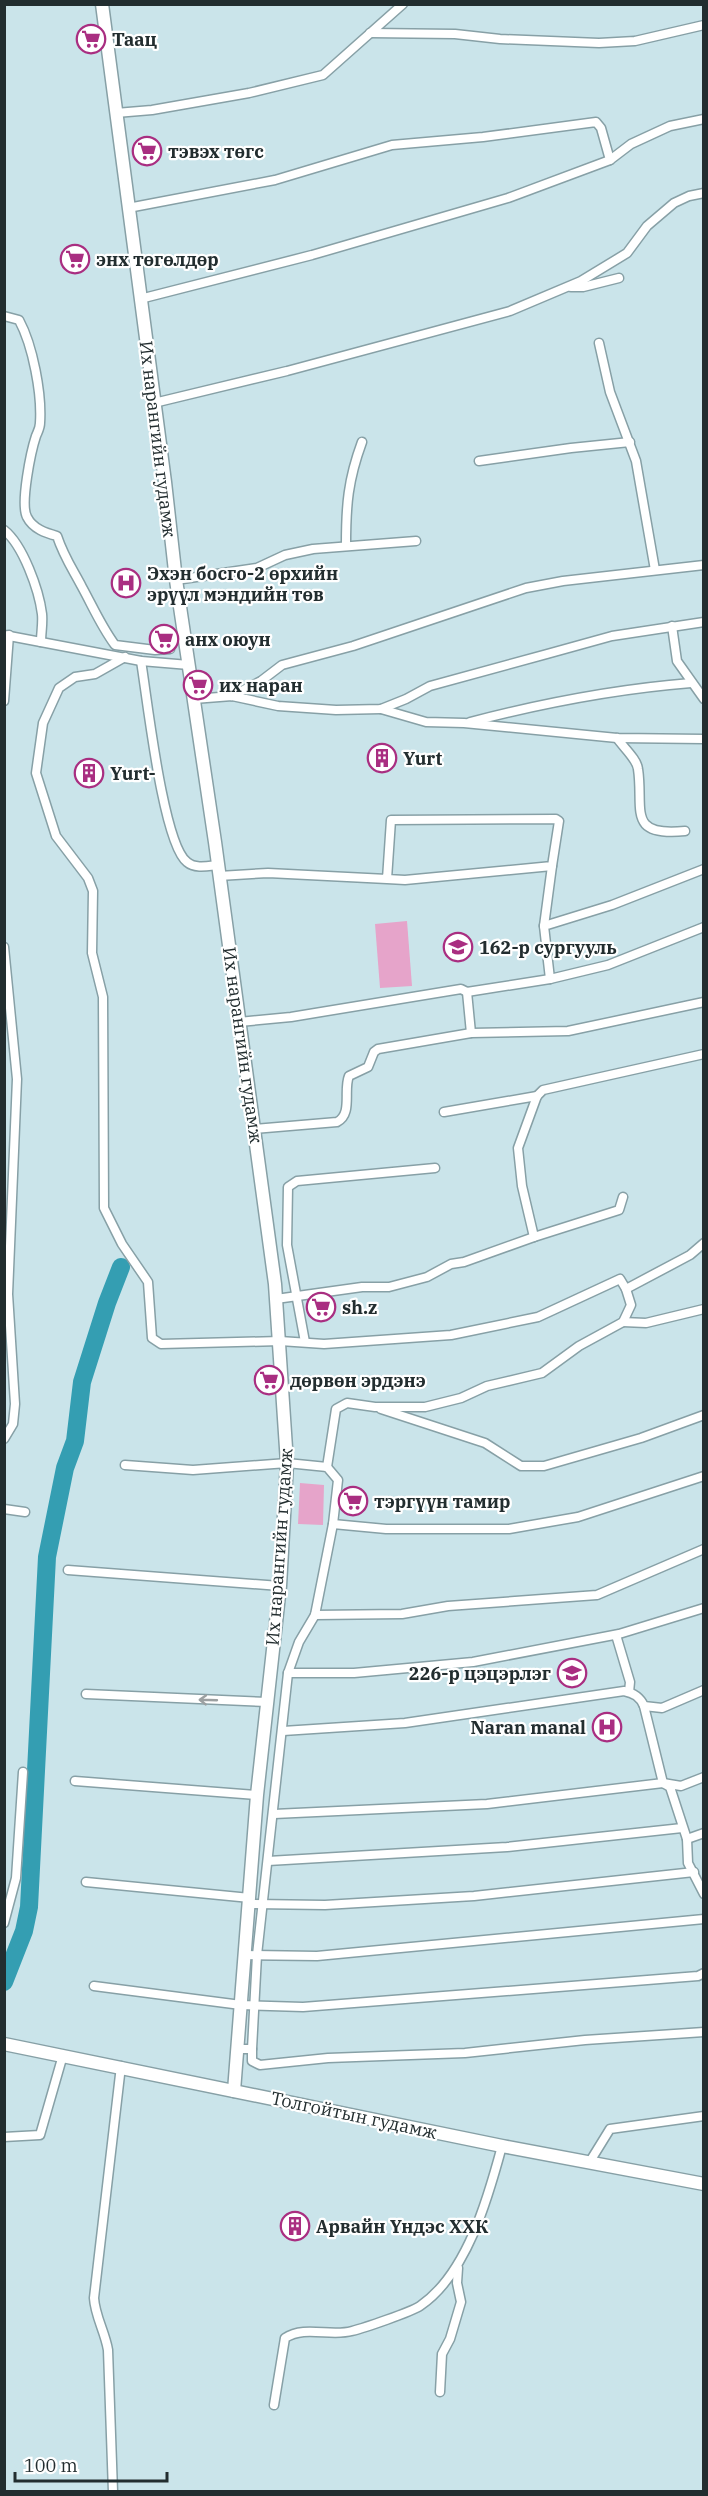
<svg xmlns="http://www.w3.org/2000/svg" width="708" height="2496" font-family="'IBM Plex Serif',serif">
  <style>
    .green { fill: #e6a4ca }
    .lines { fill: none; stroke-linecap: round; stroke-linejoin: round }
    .river { stroke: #349eb2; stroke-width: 18 }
    .street-casing { stroke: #87a0a6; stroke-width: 11 }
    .secondary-casing { stroke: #87a0a6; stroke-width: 15 }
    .street { stroke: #fff; stroke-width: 8 }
    .secondary { stroke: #fff; stroke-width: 12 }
    .oneway { stroke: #9ca0a1 }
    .labels { text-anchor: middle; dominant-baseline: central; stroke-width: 4.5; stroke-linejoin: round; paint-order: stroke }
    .poi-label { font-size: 18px; font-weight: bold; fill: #222d2f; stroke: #fff; text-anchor: start }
    .street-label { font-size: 18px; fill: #222d2f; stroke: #fff }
  </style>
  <rect width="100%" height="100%" fill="#cae4ea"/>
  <g class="green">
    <polygon points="407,921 412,986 380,988 375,924"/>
    <polygon points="300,1483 324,1485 323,1525 298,1524"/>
  </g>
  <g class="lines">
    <polyline class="river" points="4,1982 24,1931 29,1907 47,1557 65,1468 75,1441 82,1382 107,1303 121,1267"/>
    <g class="street-casing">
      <g id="street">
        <polyline points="370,33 455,34 500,39 599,43 635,41 704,25"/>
        <polyline points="116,113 152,110 249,93 323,75 403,4"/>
        <polyline points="128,208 275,180 392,145 483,137 596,122 601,128 610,160"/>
        <polyline points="571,287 583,287 619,278"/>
        <polyline points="140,299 312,255 508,198 610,160 631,144 670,126 704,119"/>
        <path d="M 4,316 L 19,320 C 33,346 42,394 40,423 C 40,428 38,431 36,436 C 31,451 20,504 27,517 C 33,529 46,533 57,536 C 64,557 72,568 82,587 C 93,607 101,626 115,645 L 155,650 L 170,649"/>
        <polyline points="599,343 610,392 636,461 655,570"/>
        <polyline points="154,403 287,371 510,311 581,281 627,253 647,226 674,203 689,196 704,193"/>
        <polyline points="479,461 571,448 630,442"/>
        <path d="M 4,530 C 23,545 39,590 42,614 C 43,623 41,633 41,642"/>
        <path d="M 346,545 C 346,505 348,480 362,442"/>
        <polyline points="176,580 257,568 285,555 313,549 416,541"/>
        <polyline points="672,626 677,661 704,699"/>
        <polyline points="4,635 141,661 189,665"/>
        <polyline points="125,657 95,674 75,677 59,688 43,723 36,773 56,836 88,878 93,891 92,953 103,997 104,1208 122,1244 148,1282 152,1338 161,1344 280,1341 324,1344 451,1335 538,1317 620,1279 626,1289"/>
        <path d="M 141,661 C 147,697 163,844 187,862 C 195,869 208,866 218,865"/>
        <polyline points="232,696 261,681 282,665 353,646 526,588 563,581 704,565"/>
        <polyline points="194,699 232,696 278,706 336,710 381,709 406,699 430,686 547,654 612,636 704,622"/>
        <polyline points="4,701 9,635"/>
        <polyline points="381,709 426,722 464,723 617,738 704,739"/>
        <path d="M 470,722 C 543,703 616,689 691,683"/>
        <path d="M 617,738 C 623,747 637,759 638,769 C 644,809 626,837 685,831"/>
        <polyline points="219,876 268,873 387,879 405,880 552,866 559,821 556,819 391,820 387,879"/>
        <polyline points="544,926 552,866"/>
        <polyline points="4,947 17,1079 8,1294 15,1404 13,1424 4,1439"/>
        <polyline points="550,979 544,926 612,905 704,869"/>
        <polyline points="467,992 471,1033"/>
        <polyline points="239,1022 291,1017 461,989 467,992 550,979 608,965 704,927"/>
        <polyline points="444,1112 537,1096"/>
        <path d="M 254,1129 L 337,1122 C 353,1114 343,1090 349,1076 L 368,1067 L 374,1052 L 378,1049 L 471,1033 L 568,1031 L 704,1002"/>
        <polyline points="534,1237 619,1210 623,1197"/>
        <polyline points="276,1299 362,1287 389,1287 427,1277 451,1264 464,1262 534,1237 522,1186 518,1148 537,1096 543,1090 704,1054"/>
        <polyline points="623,1322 646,1323 704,1309"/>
        <polyline points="305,1342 287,1245 288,1187 297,1181 435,1168"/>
        <polyline points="381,1409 485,1443 521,1466 544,1466 641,1438 704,1415"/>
        <polyline points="125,1465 193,1470 287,1463 327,1467 338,1480 333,1524 315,1615 299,1642 288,1673 257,1955 252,2049"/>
        <polyline points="327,1467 336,1409 347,1403 375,1407 425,1407 461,1398 487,1386 542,1373 579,1346 623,1322 631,1305 626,1289 690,1255 704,1243"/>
        <polyline points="4,1509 25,1512"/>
        <polyline points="333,1524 386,1529 509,1529 578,1517 704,1476"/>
        <polyline points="68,1570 280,1586"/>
        <polyline points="315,1615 402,1614 448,1606 597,1595 704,1549"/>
        <polyline points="616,1635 630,1682 629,1692"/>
        <polyline points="288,1673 354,1673 473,1662 619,1634 704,1608"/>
        <polyline points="86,1694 267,1702"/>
        <polyline points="644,1706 663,1783 670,1787 687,1839 688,1863 704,1894"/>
        <path d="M 283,1731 L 405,1723 L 624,1691 C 634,1693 640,1697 644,1706 L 662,1708 L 704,1690"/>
        <polyline points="75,1781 257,1795"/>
        <polyline points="274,1814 487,1804 663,1783 681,1786 704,1777"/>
        <polyline points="687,1839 704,1833"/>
        <polyline points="268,1861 507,1847 682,1828"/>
        <polyline points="86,1882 250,1898"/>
        <polyline points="249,1904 325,1905 474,1896 694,1872"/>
        <polyline points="4,1923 16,1878 23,1772"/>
        <polyline points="245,1955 317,1956 704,1919"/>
        <polyline points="94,1986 241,2005 303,2007 698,1976 704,1973"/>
        <polyline points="238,2049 252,2049 252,2061 260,2065 328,2058 465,2053 585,2040 704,2032"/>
        <polyline points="4,2137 40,2135 63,2055"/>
        <polyline points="589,2163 610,2129 704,2116"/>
        <polyline points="440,2392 442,2354 450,2339 461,2302 457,2283 458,2268"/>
        <path d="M 274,2405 L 285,2338 C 305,2325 330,2337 352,2331 C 364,2328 411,2312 420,2306 C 467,2274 488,2198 502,2146"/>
        <path d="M 113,2492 L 108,2350 C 105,2332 95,2316 94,2298 L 121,2066"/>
      </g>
    </g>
    <g class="secondary-casing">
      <g id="secondary">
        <polyline points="102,4 165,482 176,580 215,842 275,1284 287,1463 280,1586 257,1795 234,2091"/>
        <polyline points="4,2044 502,2146 704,2184"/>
      </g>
    </g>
    <use href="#street" class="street"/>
    <use href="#secondary" class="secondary"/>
  </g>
  <defs><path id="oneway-shaft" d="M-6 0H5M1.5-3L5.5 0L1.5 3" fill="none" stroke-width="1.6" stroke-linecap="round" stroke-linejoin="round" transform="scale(1.5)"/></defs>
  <use class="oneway" href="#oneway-shaft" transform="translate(208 1700) rotate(-178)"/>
  <defs>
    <g id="supermarket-ring" transform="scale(1.5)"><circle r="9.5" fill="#fff" stroke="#a92e81" stroke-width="1.5"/><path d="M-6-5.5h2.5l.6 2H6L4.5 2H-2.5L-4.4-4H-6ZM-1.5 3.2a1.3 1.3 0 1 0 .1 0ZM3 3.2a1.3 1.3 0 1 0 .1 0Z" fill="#a92e81"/></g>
    <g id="hospital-ring" transform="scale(1.5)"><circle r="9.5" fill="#fff" stroke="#a92e81" stroke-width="1.5"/><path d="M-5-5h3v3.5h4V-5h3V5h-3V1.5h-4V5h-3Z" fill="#a92e81"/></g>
    <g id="building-ring" transform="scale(1.5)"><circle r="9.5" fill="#fff" stroke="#a92e81" stroke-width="1.5"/><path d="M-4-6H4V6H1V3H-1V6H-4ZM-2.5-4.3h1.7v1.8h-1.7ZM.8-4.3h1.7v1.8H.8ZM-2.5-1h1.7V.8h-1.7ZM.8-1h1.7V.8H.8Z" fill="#a92e81"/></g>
    <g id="school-ring" transform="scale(1.5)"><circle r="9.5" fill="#fff" stroke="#a92e81" stroke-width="1.5"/><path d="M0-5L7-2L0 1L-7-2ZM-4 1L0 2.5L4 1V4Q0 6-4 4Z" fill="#a92e81"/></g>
  </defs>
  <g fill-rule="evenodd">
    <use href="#supermarket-ring" x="91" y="39"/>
    <use href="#supermarket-ring" x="147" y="151"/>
    <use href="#supermarket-ring" x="75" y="259"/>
    <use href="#hospital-ring" x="126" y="583"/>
    <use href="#supermarket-ring" x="164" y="639"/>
    <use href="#supermarket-ring" x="198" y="685"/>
    <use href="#building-ring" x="382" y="758"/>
    <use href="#building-ring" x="89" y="773"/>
    <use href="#school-ring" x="458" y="947"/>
    <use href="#supermarket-ring" x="321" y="1307"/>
    <use href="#supermarket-ring" x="269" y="1380"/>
    <use href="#supermarket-ring" x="353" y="1501"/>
    <use href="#school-ring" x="572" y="1673"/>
    <use href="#hospital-ring" x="607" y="1727"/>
    <use href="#building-ring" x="295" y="2226"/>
  </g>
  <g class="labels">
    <g class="poi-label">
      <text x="112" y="39">Таац</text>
      <text x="168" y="151">тэвэх төгс</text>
      <text x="96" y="259">энх төгөлдөр</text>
      <text x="147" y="573">Эхэн босго-2 өрхийн<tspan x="147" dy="21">эрүүл мэндийн төв</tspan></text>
      <text x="185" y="639">анх оюун</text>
      <text x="219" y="685">их наран</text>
      <text x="403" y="758">Yurt</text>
      <text x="110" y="773">Yurt-</text>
      <text x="479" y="947">162-р сургууль</text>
      <text x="342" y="1307">sh.z</text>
      <text x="290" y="1380">дөрвөн эрдэнэ</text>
      <text x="374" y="1501">тэргүүн тамир</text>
      <text x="551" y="1673" text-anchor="end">226-р цэцэрлэг</text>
      <text x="586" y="1727" text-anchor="end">Naran manal</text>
      <text x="316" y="2226">Арвайн Үндэс ХХК</text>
    </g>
    <g class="street-label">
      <text transform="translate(158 439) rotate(83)">Их нарангийн гудамж</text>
      <text transform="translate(243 1045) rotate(82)">Их нарангийн гудамж</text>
      <text transform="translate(279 1547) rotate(-86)">Их нарангийн гудамж</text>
      <text transform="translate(354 2115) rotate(12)">Толгойтын гудамж</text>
    </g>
  </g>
  <rect width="708" height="2496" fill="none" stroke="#222d2f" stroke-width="12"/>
  <path d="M15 2472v9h152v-9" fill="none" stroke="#222d2f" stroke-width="3"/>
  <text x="24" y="2472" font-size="18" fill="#222d2f" stroke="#ffffff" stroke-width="4.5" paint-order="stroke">100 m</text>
</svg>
